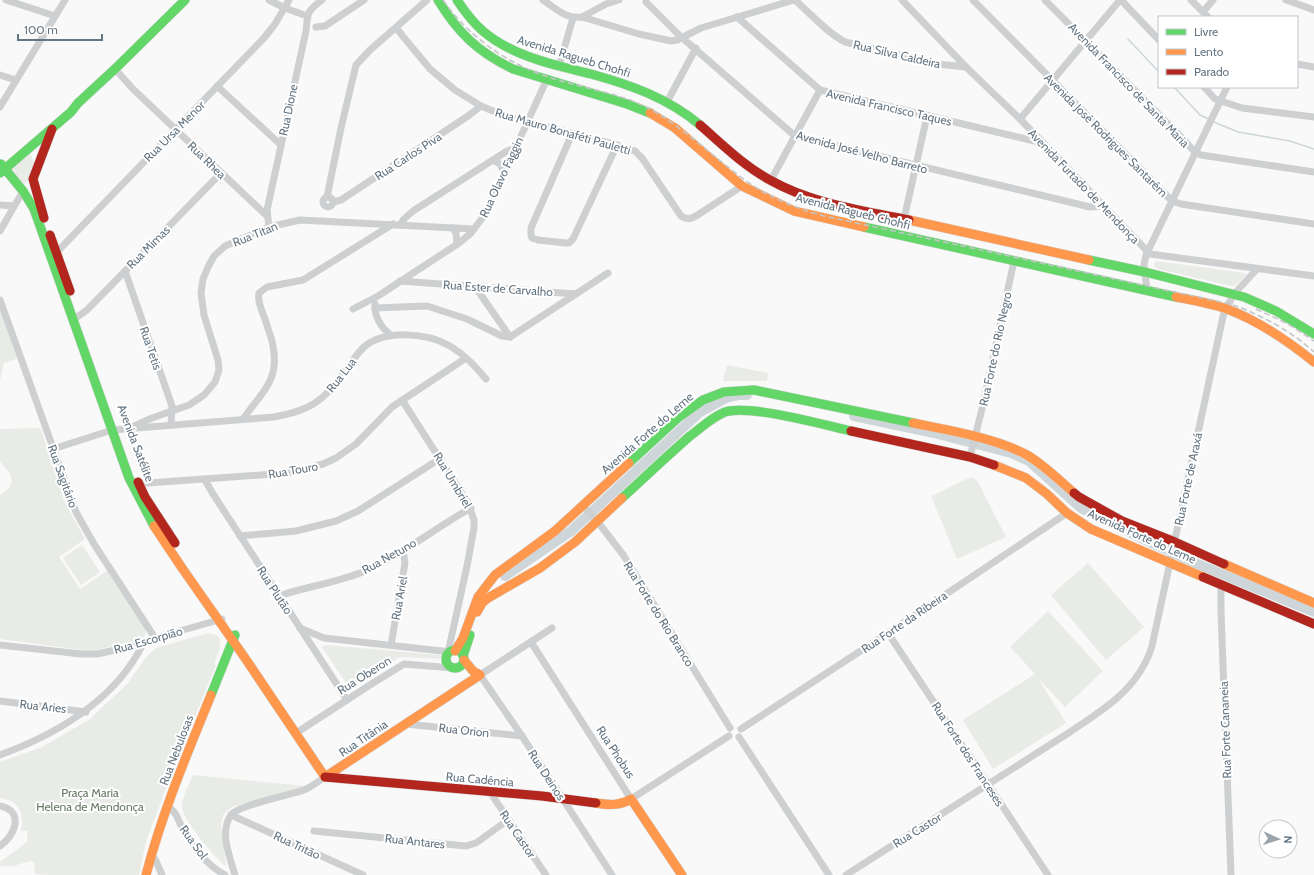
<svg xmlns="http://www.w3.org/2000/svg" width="1314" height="875" font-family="Cabin,sans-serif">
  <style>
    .green { fill: #e8ebe6 }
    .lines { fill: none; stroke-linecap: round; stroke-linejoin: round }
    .stream { stroke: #ced6d9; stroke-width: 1.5 }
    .river { stroke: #ced6d9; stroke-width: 10 }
    .fast-casing { stroke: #d5d6d7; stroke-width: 10 }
    .slow-casing { stroke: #d5d6d7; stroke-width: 10 }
    .jam-casing { stroke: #d5d6d7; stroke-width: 10 }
    .street { stroke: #cecfd0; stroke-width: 7 }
    .fast { stroke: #63d668; stroke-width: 9 }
    .slow { stroke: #ff974d; stroke-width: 9 }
    .jam { stroke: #b3261e; stroke-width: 9 }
    .rail { stroke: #c3c5c6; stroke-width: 1.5; stroke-dasharray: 6 3; stroke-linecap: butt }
    .labels { text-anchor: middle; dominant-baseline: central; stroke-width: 4; stroke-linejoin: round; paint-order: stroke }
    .street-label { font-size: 12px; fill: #657683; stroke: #fff }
    .park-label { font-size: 12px; fill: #687a64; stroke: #fff }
  </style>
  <rect width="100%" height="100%" fill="#f9f9f9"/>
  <g class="green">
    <polygon points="30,154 35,163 30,180 23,184 12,169"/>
    <polygon points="1156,261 1245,273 1246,275 1235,286 1231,286 1158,269 1154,266"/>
    <polygon points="0,309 17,359 4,363 0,380"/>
    <polygon points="727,365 768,373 767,381 723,381"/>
    <polygon points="37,428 41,429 64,501 85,539 59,557 80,589 107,571 146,629 145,635 142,639 96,650 82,650 0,639 0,496 9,488 12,481 10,474 0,461 0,429"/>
    <polygon points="969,478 974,478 978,482 1006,537 957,559 931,496"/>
    <polygon points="82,545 100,572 81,585 63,558"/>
    <polygon points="1088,563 1144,627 1106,660 1051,595"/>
    <polygon points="1048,611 1103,671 1065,707 1038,678 1066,723 993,769 963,720 1035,674 1010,647"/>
    <path d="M 205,634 C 229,632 219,651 214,664 L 216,665 L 171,775 L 146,842 L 139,875 L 49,875 L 35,874 L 34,862 L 30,861 L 13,866 L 1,866 L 0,862 L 27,842 L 27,831 L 21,831 C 24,812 20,801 0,798 L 0,762 L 42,747 L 90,719 L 127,684 L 148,655 L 156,648 Z"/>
    <polygon points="326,645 440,655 445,659 400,657 350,689 322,647"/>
    <path d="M 193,775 L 305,786 L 232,807 L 223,815 L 221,824 L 226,867 C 215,857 184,822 182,807 C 181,799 190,783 193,775 Z"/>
  </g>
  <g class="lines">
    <g class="stream">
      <polyline points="1128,39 1159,72"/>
      <polyline points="1174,87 1200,115 1209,119"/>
      <polyline points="1214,122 1238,132 1290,141 1314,149"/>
    </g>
    <g class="river">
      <polyline points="854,416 934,433 1011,453 1029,461 1081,508 1145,540 1195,563 1314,612"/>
      <polyline points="505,576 571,531 700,412 726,398 739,395 747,395"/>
    </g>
    <g class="fast-casing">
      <g id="fast">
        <path d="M 438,0 C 458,33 478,52 513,69 L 627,104 L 650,113"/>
        <path d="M 457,0 C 465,12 473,23 484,32 C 514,57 555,65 591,74 C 631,85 668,98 700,125"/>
        <polyline points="1,164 23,191 34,209 129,478 154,526"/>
        <polyline points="0,173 71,112 78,103 117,67 185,0"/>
        <polyline points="864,227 1176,297"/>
        <polyline points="1089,260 1145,272 1244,297 1276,311 1314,334"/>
        <polyline points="629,463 679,417 703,400 724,392 754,390 913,423"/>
        <path d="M 622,498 C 645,477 667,456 690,436 C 701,428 712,417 725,412 C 749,404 824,425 851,431"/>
        <circle cx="455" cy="659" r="9"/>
        <polyline points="463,656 470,635"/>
        <polyline points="211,695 235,635"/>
      </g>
    </g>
    <g class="slow-casing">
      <g id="slow">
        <polyline points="650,113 675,128 742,186 794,211 864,227"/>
        <polyline points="909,220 1089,260"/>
        <path d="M 1176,297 C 1193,300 1210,303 1227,309 C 1259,321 1288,341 1314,362"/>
        <path d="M 913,423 C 947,430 996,438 1027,455 C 1044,465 1059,480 1074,493"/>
        <polyline points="994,465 1026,478 1047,494 1067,513 1091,529 1203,577"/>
        <polyline points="154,526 182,568 245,658 325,777"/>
        <polyline points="1224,564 1314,603"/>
        <polyline points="477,612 482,603 488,598 540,568 575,542 622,498"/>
        <polyline points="455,651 463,638 478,597 495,575 555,531 629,463"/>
        <polyline points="325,777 480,675 473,671 464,660"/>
        <path d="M 596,803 C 609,805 619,806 631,799 L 682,875"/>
        <path d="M 146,875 C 162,813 187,754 211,695"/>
      </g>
    </g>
    <g class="jam-casing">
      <g id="jam">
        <path d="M 700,125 C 723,145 744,166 770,180 C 812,204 862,210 909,220"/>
        <polyline points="44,218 33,179 52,129"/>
        <polyline points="50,235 70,291"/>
        <polyline points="851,431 970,457 994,465"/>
        <polyline points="138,482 145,497 175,543"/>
        <polyline points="1074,493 1079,497 1122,521 1175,542 1224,564"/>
        <polyline points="1203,577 1314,624"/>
        <polyline points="325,777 542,796 596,803"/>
      </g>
    </g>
    <g class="street">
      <polyline points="6,0 55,16"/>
      <polyline points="269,0 285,8 307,16"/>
      <path d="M 543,0 C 557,9 565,19 582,17 L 639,34 L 671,41 L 677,40 L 701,28 L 794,0"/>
      <polyline points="646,0 646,2 679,35 795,136 1090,207 1103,206"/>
      <path d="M 795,0 C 811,14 826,32 845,42 L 937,64 L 966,67"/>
      <polyline points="902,0 966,67 1020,119 1150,254 1314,276"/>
      <polyline points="973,0 1172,201 1181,204 1314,224"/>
      <polyline points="1045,0 1179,135 1194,151 1201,155 1314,172"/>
      <polyline points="1121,0 1159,40"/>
      <polyline points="1191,0 1208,17"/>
      <polyline points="1286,0 1314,10"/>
      <polyline points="1203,12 1213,0"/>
      <polyline points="582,17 606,4 619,0"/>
      <polyline points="737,17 820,90 1043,143"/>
      <polyline points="316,27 325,26 364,0"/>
      <path d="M 396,28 L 430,69 L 455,90 L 481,106 L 505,116 L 617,145 L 635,151 L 642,158 L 681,216 C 687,220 690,219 696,216 L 742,186"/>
      <polyline points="1297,64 1314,67"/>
      <polyline points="559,66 573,18"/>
      <polyline points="115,69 133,89 267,216"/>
      <polyline points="0,75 16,80"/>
      <polyline points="217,86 281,145"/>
      <polyline points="1204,87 1215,99 1242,108 1314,117"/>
      <polyline points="667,102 696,48"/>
      <polyline points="0,107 65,0"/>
      <polyline points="1020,119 1120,0"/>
      <polyline points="572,134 531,228 531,235 532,238 538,240 566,243 569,243 573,239 617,145"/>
      <polyline points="493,160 500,164 505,174"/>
      <polyline points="771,180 820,90"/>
      <polyline points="327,197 341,128 356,65 370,50 427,0"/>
      <circle cx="328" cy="202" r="5"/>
      <polyline points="333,202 341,200 468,116 481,106"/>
      <polyline points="0,205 14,206"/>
      <polyline points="904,219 927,116"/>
      <polyline points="400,225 404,219 413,211 507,151 516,148"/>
      <path d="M 269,227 L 267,210 L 306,31 C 308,13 306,12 322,0"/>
      <polyline points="453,228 456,233 457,244"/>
      <polyline points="0,231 23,191"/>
      <polyline points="54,255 264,38 275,24 289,0"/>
      <polyline points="125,271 172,406 171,425"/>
      <polyline points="400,281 576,294"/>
      <polyline points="476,288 510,337 608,273"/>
      <polyline points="1147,291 1144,265 1146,255 1227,87"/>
      <polyline points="0,300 76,512 94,544 155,638"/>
      <path d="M 375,304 C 374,316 381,328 391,335"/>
      <polyline points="375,308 427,306 467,319 502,336 510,337"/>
      <polyline points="353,309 378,296 459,243 471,233 486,213 547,79"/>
      <polyline points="73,320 87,310 221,173"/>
      <polyline points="402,400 468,503 474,520 474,528 467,566 447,657"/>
      <path d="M 243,419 C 261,393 280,381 273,346 C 272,338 268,330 266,322 C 263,313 257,302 259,293 L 267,287 L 303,280 L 393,224"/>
      <polyline points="132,427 152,418 189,405 204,395 215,382 219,370 218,360 204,315 201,293 203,279 208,267 214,256 225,246 269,227 300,220 474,229"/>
      <path d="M 53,449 L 112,430 L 274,417 C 308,411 323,402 343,374 C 350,365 356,354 364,347 C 385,329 428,333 450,346 C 465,355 475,366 486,379"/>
      <polyline points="970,457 982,409 1014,261"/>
      <polyline points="205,480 213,494 347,700"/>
      <polyline points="134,484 288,473 323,464 336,458 356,444 392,407 466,358"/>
      <polyline points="581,506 586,509 594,517 624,556 730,728"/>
      <polyline points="240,536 296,531 336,521 358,511 441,458"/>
      <polyline points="1221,584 1221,612 1231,875"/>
      <path d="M 279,596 C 307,586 337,583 365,571 C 402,555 435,528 471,508"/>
      <polyline points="300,628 324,638 451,652"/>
      <polyline points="552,628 480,675 522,736 612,875"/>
      <polyline points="888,633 1048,875"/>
      <polyline points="531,642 631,799 729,736"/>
      <polyline points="0,645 81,654 97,654 143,644 155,638 222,619"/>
      <polyline points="391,645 405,563 403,550"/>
      <polyline points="0,701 86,712"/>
      <polyline points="406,724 522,736"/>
      <polyline points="741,729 888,633 1067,513"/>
      <polyline points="296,733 373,683 404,664 453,668"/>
      <polyline points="739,737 829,875"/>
      <path d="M 0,755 C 57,734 115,700 143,644"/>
      <polyline points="490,792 546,875"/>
      <path d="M 0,806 C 25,811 15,836 0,846"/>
      <path d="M 168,807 C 177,811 179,823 184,832 C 194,848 208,866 225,875"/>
      <polyline points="231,815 363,875"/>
      <polyline points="314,831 466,846 476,843 508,820"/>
      <polyline points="150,857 155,859 162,875"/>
      <path d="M 235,875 C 230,858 219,831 231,815 C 238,805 290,795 304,790 C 311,787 318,782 325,777"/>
      <path d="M 846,875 L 1070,732 C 1098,713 1129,695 1145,663 C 1148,658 1150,652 1152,646 L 1224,312 L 1234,294 L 1257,269"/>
    </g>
    <use href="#fast" class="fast"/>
    <use href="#slow" class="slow"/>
    <use href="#jam" class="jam"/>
    <g class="rail">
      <path d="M 443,0 C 470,39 512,67 558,80 C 588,89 622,94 650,109 C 687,130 717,161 752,185 C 774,200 799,209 824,216 L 1230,304 C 1260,314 1291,331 1314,352"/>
      <polyline points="1256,309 1288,324 1314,341"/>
    </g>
  </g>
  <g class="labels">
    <g class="street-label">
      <text transform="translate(897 54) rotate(13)">Rua Silva Caldeira</text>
      <text transform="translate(574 56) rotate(17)">Avenida Ragueb Chohfi</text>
      <text transform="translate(1129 85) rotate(46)">Avenida Francisco de Santa Maria</text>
      <text transform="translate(889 107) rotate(13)">Avenida Francisco Taques</text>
      <text transform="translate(288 110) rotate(-78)">Rua Dione</text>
      <text transform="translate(174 131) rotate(-45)">Rua Ursa Menor</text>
      <text transform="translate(563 131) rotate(16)">Rua Mauro Bonaféti Pauletti</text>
      <text transform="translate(1106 135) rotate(45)">Avenida José Rodrigues Santarém</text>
      <text transform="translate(862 152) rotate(15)">Avenida José Velho Barreto</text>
      <text transform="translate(408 156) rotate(-33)">Rua Carlos Piva</text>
      <text transform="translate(207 160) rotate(44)">Rua Rhea</text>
      <text transform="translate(501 177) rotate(-65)">Rua Olavo Faggin</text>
      <text transform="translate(1084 186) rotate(46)">Avenida Furtado de Mendonça</text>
      <text transform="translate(853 211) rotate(14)">Avenida Ragueb Chohfi</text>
      <text transform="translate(255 234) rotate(-22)">Rua Titan</text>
      <text transform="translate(148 247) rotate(-45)">Rua Mimas</text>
      <text transform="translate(498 288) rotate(4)">Rua Ester de Carvalho</text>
      <text transform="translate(151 348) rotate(71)">Rua Tetis</text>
      <text transform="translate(995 349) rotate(-78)">Rua Forte do Rio Negro</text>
      <text transform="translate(341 375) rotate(-52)">Rua Lua</text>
      <text transform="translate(647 433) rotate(-41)">Avenida Forte do Leme</text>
      <text transform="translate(136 443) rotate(69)">Avenida Satélite</text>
      <text transform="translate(293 470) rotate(-10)">Rua Touro</text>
      <text transform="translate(63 476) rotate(70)">Rua Sagitário</text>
      <text transform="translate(1188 479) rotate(-78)">Rua Forte de Araxá</text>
      <text transform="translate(453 480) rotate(59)">Rua Umbriel</text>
      <text transform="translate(1142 536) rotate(24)">Avenida Forte do Leme</text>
      <text transform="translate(389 556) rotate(-29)">Rua Netuno</text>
      <text transform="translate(275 590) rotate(57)">Rua Plutão</text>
      <text transform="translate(399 598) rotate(-80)">Rua Ariel</text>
      <text transform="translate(659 614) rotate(58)">Rua Forte do Rio Branco</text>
      <text transform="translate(904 622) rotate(-34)">Rua Forte da Ribeira</text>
      <text transform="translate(148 640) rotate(-16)">Rua Escorpião</text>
      <text transform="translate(364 675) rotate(-32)">Rua Oberon</text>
      <text transform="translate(43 706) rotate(6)">Rua Aries</text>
      <text transform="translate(464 730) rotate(6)">Rua Orion</text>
      <text transform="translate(1225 730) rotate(-92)">Rua Forte Cananeia</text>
      <text transform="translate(363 738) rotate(-34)">Rua Titânia</text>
      <text transform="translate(176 750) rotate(-69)">Rua Nebulosas</text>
      <text transform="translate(616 752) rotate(57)">Rua Phobus</text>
      <text transform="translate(968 754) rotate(57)">Rua Forte dos Franceses</text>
      <text transform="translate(547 775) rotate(57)">Rua Deinos</text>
      <text transform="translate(480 779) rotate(5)">Rua Cadência</text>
      <text transform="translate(917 830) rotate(-32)">Rua Castor</text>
      <text transform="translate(518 834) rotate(56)">Rua Castor</text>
      <text transform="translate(415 841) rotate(6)">Rua Antares</text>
      <text transform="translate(194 842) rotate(54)">Rua Sol</text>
      <text transform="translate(297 845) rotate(25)">Rua Tritão</text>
    </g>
    <g class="park-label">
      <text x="90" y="792">Praça Maria<tspan x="90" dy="14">Helena de Mendonça</tspan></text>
    </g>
  </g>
  <rect x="1158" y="16" width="140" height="72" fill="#ffffff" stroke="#c1c8cd"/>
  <rect x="1166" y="29" width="20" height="6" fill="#63d668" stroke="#c1c8cd"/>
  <text x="1194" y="36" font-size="12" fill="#657683">Livre</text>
  <rect x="1166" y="49" width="20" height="6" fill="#ff974d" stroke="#c1c8cd"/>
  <text x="1194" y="56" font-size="12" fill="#657683">Lento</text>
  <rect x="1166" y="69" width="20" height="6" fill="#b3261e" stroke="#c1c8cd"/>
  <text x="1194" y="76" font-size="12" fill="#657683">Parado</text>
  <g transform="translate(1278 839) rotate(93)"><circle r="19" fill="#ffffff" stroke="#c1c8cd"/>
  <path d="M0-3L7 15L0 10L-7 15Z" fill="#99a4ac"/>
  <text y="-6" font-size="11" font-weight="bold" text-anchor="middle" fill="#657683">N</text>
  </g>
  <path d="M18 34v6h84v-6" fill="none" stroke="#657683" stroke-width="2"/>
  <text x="24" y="34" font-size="12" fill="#657683" stroke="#ffffff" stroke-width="3" paint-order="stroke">100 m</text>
</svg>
